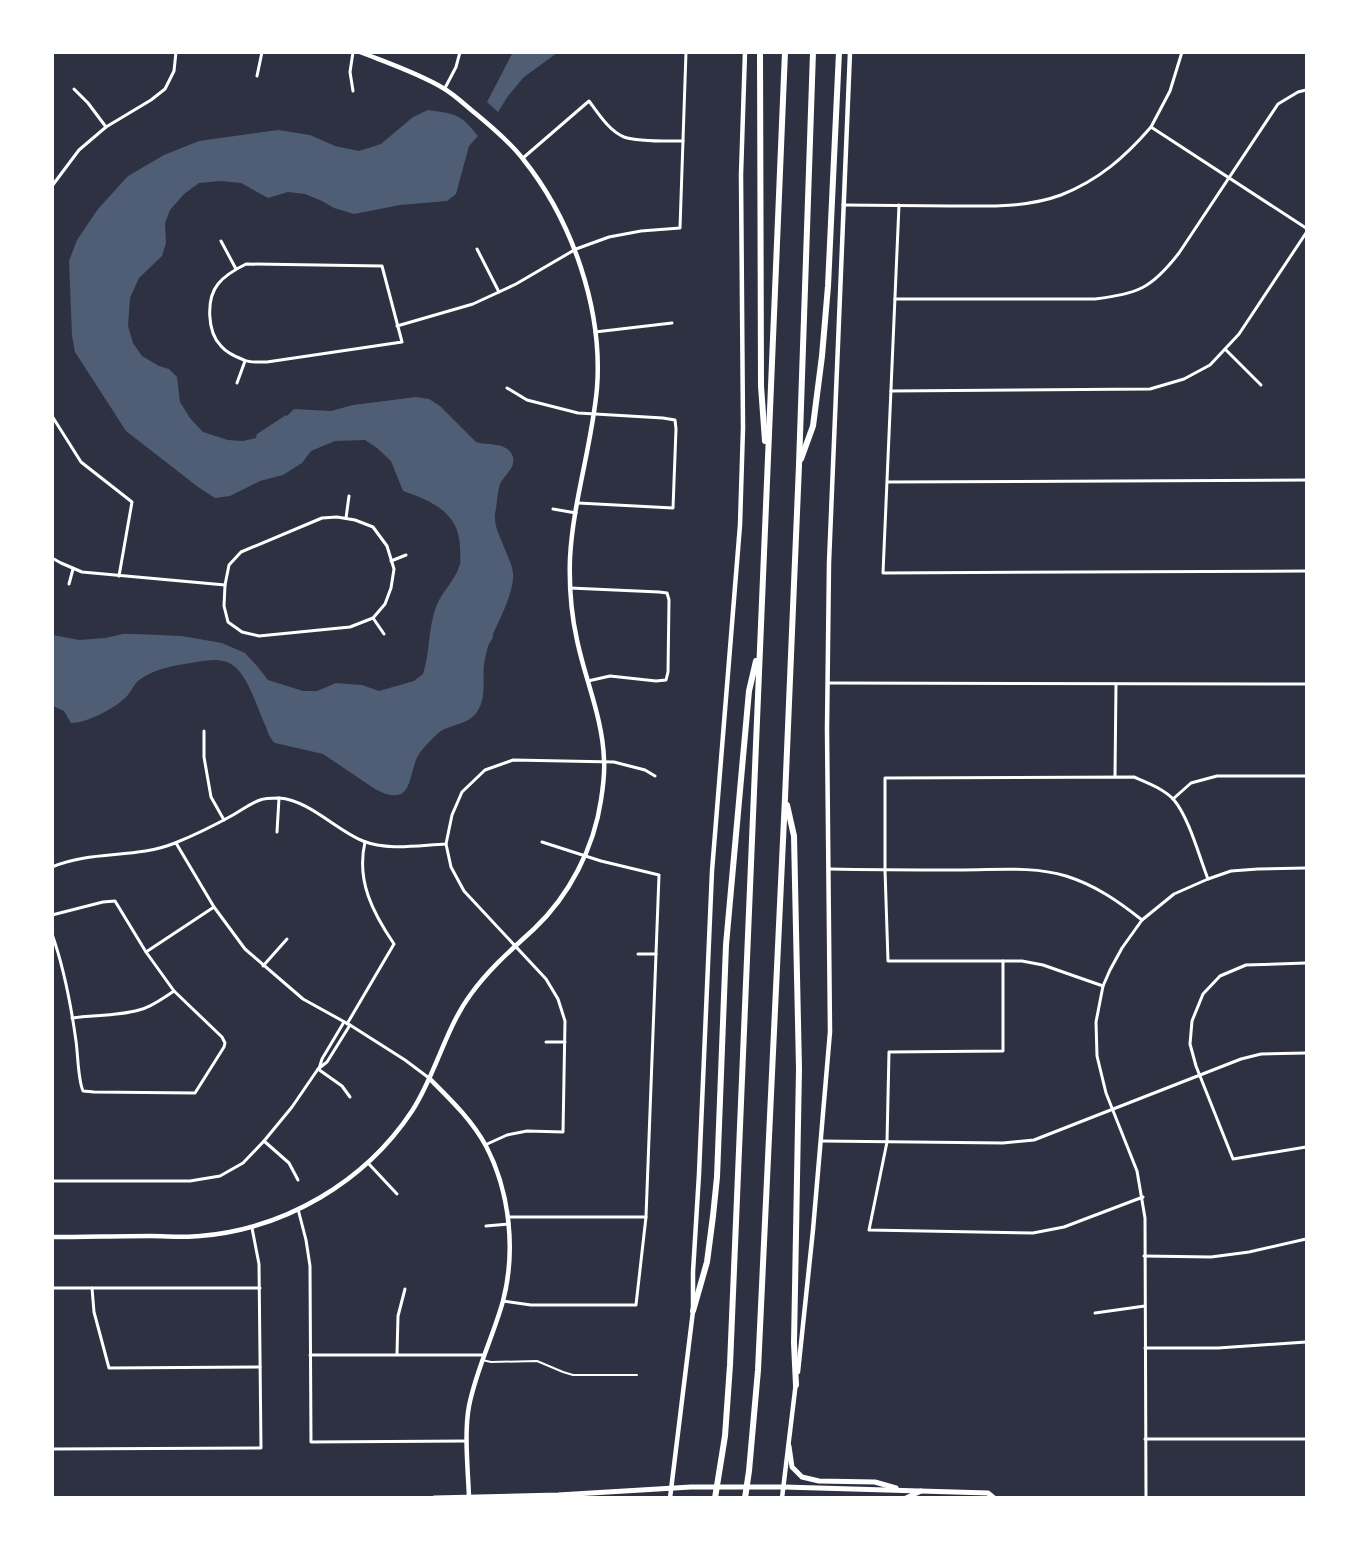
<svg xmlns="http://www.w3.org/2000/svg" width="1359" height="1550" font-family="Roboto,sans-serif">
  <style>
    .water { fill: #4f5d75 }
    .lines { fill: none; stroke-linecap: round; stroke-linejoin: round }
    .service { stroke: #fff; stroke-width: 2 }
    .minor { stroke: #fff; stroke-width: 3 }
    .tertiary { stroke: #fff; stroke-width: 4.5 }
    .secondary { stroke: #fff; stroke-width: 4.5 }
    .primary { stroke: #fff; stroke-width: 5 }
    .motorway { stroke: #fff; stroke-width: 6 }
  </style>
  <rect width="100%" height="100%" fill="#2d3142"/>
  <g class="water">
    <polygon points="513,52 557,53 524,77 508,96 498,112 487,102"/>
    <path d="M 428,110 C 455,114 460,113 478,136 L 469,146 L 456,194 L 447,201 L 400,205 L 354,214 L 334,208 L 322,201 L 305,194 L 288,192 L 268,198 L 241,183 L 221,181 L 199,183 L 184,194 L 170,210 L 165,223 L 166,243 L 162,256 L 139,278 L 130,298 L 128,326 L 133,343 L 142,356 L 159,366 L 169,369 L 177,377 L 180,402 L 190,418 L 203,432 L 228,440 L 243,441 L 256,438 L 257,434 L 286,415 L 287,416 L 294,409 L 331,411 L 353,405 L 416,397 L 429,399 L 440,406 L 476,442 C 487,446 508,441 513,457 C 516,468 504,475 500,484 C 497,494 497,505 495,514 C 494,527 500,536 504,547 C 507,555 512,564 513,573 C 515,589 500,619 493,634 C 493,640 491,640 489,644 C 487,648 486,655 485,659 C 481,675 488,696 477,712 C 469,724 453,724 441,731 C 434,736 427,744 422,750 C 411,761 413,788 401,794 C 391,798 380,792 372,787 L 323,754 L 275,743 C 270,739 268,733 266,727 C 257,709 249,675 231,664 C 221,658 208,660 197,662 C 176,665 156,668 139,680 C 133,685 131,693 125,698 C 114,709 86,723 71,723 L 64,711 L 53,706 L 53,635 L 79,640 L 105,638 L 123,634 L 136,634 L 182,636 L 222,643 L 245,653 L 257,666 L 268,680 L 303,691 L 317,691 L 336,683 L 362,685 L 379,691 L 414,681 L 423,674 C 430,653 428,628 436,607 C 441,592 456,580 460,564 C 461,559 460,553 460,548 C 460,514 433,501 403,491 L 391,461 L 377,448 L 365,440 L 335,441 L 311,451 L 302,463 L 283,475 L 260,481 L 230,496 L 215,498 L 198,487 L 126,431 L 75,352 L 72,336 L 69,261 L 77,240 L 98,209 L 128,176 L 164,155 L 199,141 L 278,130 L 310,135 L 335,146 L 359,151 L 381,144 L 413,117 Z"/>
  </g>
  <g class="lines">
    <polyline class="service" points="482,1360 491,1362 537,1361 563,1372 573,1375 637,1375"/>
    <g class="minor">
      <polyline points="257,76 262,52"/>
      <polyline points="445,88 456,67 460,52"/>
      <polyline points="74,89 88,103 106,127"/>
      <polyline points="353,91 350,72 353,52"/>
      <polyline points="1151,127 1170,91 1182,52"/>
      <path d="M 523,158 L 589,101 C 598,113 609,131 624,137 C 638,142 669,141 683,141"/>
      <polyline points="52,186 79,150 106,127 151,100 165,89 174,71 176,52"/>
      <path d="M 843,205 C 879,205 915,206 951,206 C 987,206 1026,208 1061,195 C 1099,180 1125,157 1151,127 L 1306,228"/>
      <polyline points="899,205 883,573 1306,571"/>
      <polyline points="221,241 236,269"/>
      <polyline points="477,249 499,292"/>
      <path d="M 246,264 L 382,266 L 402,342 L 267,362 C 260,362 250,363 244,360 C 236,357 226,352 221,346 C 207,332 206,299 218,284 C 225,275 236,269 246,264 Z"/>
      <path d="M 895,299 L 1095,299 C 1139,293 1151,289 1179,253 L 1278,104 L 1298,92 L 1306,90"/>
      <polyline points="397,326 473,304 516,284 576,249 609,237 641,231 680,228 686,52"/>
      <polyline points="595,332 672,323"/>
      <polyline points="1225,349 1261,385"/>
      <polyline points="237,383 245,361"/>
      <polyline points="507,388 527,400 578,413 663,418 675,420 676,429 673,508 578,503"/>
      <polyline points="891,391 1150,389 1184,379 1210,365 1225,349 1239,334 1306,233"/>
      <polyline points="52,416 81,462 132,502 119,576"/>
      <polyline points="888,482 1306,480"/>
      <polyline points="553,509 576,513"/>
      <polygon points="337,517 355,520 373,527 387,546 394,569 391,588 385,604 373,618 350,627 259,636 242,632 228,622 224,606 225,585 229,565 241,552 322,518"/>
      <polyline points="346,518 349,496"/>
      <polyline points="52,558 61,563 82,572 225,585"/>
      <polyline points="391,561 406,555"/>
      <polyline points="69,584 73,569"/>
      <polyline points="570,588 659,592 667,593 669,600 668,672 666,680 656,681 610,676 588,681"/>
      <polyline points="373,618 384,634"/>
      <polyline points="828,683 1306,684"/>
      <polyline points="204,731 204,757 211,797 224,820"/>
      <polyline points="1115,776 1116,684"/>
      <polyline points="1173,799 1191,783 1217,776 1306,776"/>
      <polyline points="277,832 279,798"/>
      <polyline points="176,843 214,907 245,949 303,999 350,1025 405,1060 429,1078"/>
      <polyline points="446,844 451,867 464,891 546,979 558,999 565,1021 563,1132 527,1131 507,1135 485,1145"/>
      <path d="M 52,867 C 92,850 136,859 175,843 C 195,835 215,825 233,815 C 242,810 251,803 260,800 C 265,798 274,798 279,798 C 309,800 336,830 363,841 C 388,851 420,845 446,844 L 452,815 L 462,792 L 485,770 L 513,760 L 614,762 L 645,770 L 655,776"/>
      <path d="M 830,869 C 874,870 919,870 963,870 C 997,870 1033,866 1066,876 C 1095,885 1118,901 1142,920 L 1174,894 L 1208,879 L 1231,871 L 1258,869 L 1306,868"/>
      <path d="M 52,915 L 103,902 L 115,901 L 146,952 L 174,991 L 222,1037 L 225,1043 L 224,1047 L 195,1093 L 94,1092 L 83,1091 C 78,1080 78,1055 76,1041 C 71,1005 64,968 52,934"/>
      <polyline points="1142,920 1122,948 1110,970 1103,986 1096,1022 1097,1056 1106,1093 1137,1171 1145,1218 1146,1498"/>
      <polyline points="146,952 214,907"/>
      <polyline points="638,954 656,954"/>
      <polyline points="1003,961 1003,1051 889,1052 887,1142 869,1230 1033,1233 1064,1227 1143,1197"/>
      <polyline points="1306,963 1246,965 1220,976 1203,994 1192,1021 1190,1044 1196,1066 1233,1159 1306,1147"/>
      <polyline points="263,966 287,939"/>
      <path d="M 1103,986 L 1043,965 L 1022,961 L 888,961 L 885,870 L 885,778 L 1134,777 C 1148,783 1164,789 1174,800 C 1189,818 1199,856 1208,879"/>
      <path d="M 72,1018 C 95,1015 118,1016 139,1010 C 152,1007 163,998 174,991"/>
      <path d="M 347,1024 L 394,944 C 373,913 356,881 365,842"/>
      <polyline points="546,1042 565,1042"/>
      <polyline points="318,1069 342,1086 350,1097"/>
      <polyline points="319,1069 322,1059 344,1022"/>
      <polyline points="264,1141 289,1163 298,1180"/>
      <polyline points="821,1141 1003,1143 1034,1140 1241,1059 1261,1054 1306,1053"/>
      <polyline points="368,1163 397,1194"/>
      <polyline points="52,1181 190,1181 220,1176 243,1163 264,1141 292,1107 318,1069 327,1062 350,1025"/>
      <polyline points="298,1209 306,1240 310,1266 311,1442 467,1441"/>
      <polyline points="508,1217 646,1217"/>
      <polyline points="486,1226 509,1224"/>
      <polyline points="1144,1256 1211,1257 1249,1252 1306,1239"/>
      <polyline points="52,1288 260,1288"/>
      <polyline points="92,1288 94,1312 109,1368 260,1367"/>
      <polyline points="503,1301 531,1305 636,1305 646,1217 659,875 601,861 542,842"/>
      <polyline points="1095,1313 1145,1306"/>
      <polyline points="1145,1348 1218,1348 1306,1342"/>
      <polyline points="397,1354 398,1316 405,1289"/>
      <polyline points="310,1355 484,1355"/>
      <polyline points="1145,1439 1306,1439"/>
      <polyline points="52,1449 261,1448 259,1264 252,1228"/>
    </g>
    <g class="tertiary">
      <path d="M 430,1079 C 450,1099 472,1120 486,1146 C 510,1192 516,1251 503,1301 C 493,1337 476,1370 469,1406 C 464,1433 468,1470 469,1497"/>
      <path d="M 52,1237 C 85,1237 118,1236 151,1236 C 167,1236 184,1238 200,1236 C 285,1229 365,1182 412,1111 C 436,1074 445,1029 471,994 C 489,969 512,949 534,929 C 569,896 594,848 601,800 C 603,787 605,773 604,760 C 603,719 585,679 577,640 C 571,613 569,585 570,558 C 573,501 592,445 597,388 C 603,309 572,220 523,159 C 510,142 492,127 475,113 C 465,105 455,95 443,88 C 418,73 388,63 360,52"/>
    </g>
    <g class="secondary">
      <polyline points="798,1372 813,1230 830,1032 827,729 829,563 850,52"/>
      <polyline points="670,1498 693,1311 693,1272 699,1174 712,871 740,525 743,428 741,175 745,52"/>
      <polyline points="782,1498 796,1382"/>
    </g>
    <g class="primary">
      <polyline points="789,1446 792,1467 802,1477 819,1481 875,1482 896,1488"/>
      <polyline points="434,1498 558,1495 691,1487 784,1487 988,1493 994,1498"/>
      <polyline points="906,1498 921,1491"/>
    </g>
    <g class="motorway">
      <polyline points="760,52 761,386 765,441"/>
      <polyline points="801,459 813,426 822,356 828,286 839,52"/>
      <polyline points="787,805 794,836 799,1069 794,1343 796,1385"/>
      <polyline points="693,1311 707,1262 713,1216 717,1177 726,945 749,691 756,661"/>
      <polyline points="715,1498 725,1436 730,1365 785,52"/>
      <polyline points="745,1498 749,1471 758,1370 785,798 799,465 813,52"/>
    </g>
  </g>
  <rect width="1359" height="1550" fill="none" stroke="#ffffff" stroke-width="108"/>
</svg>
